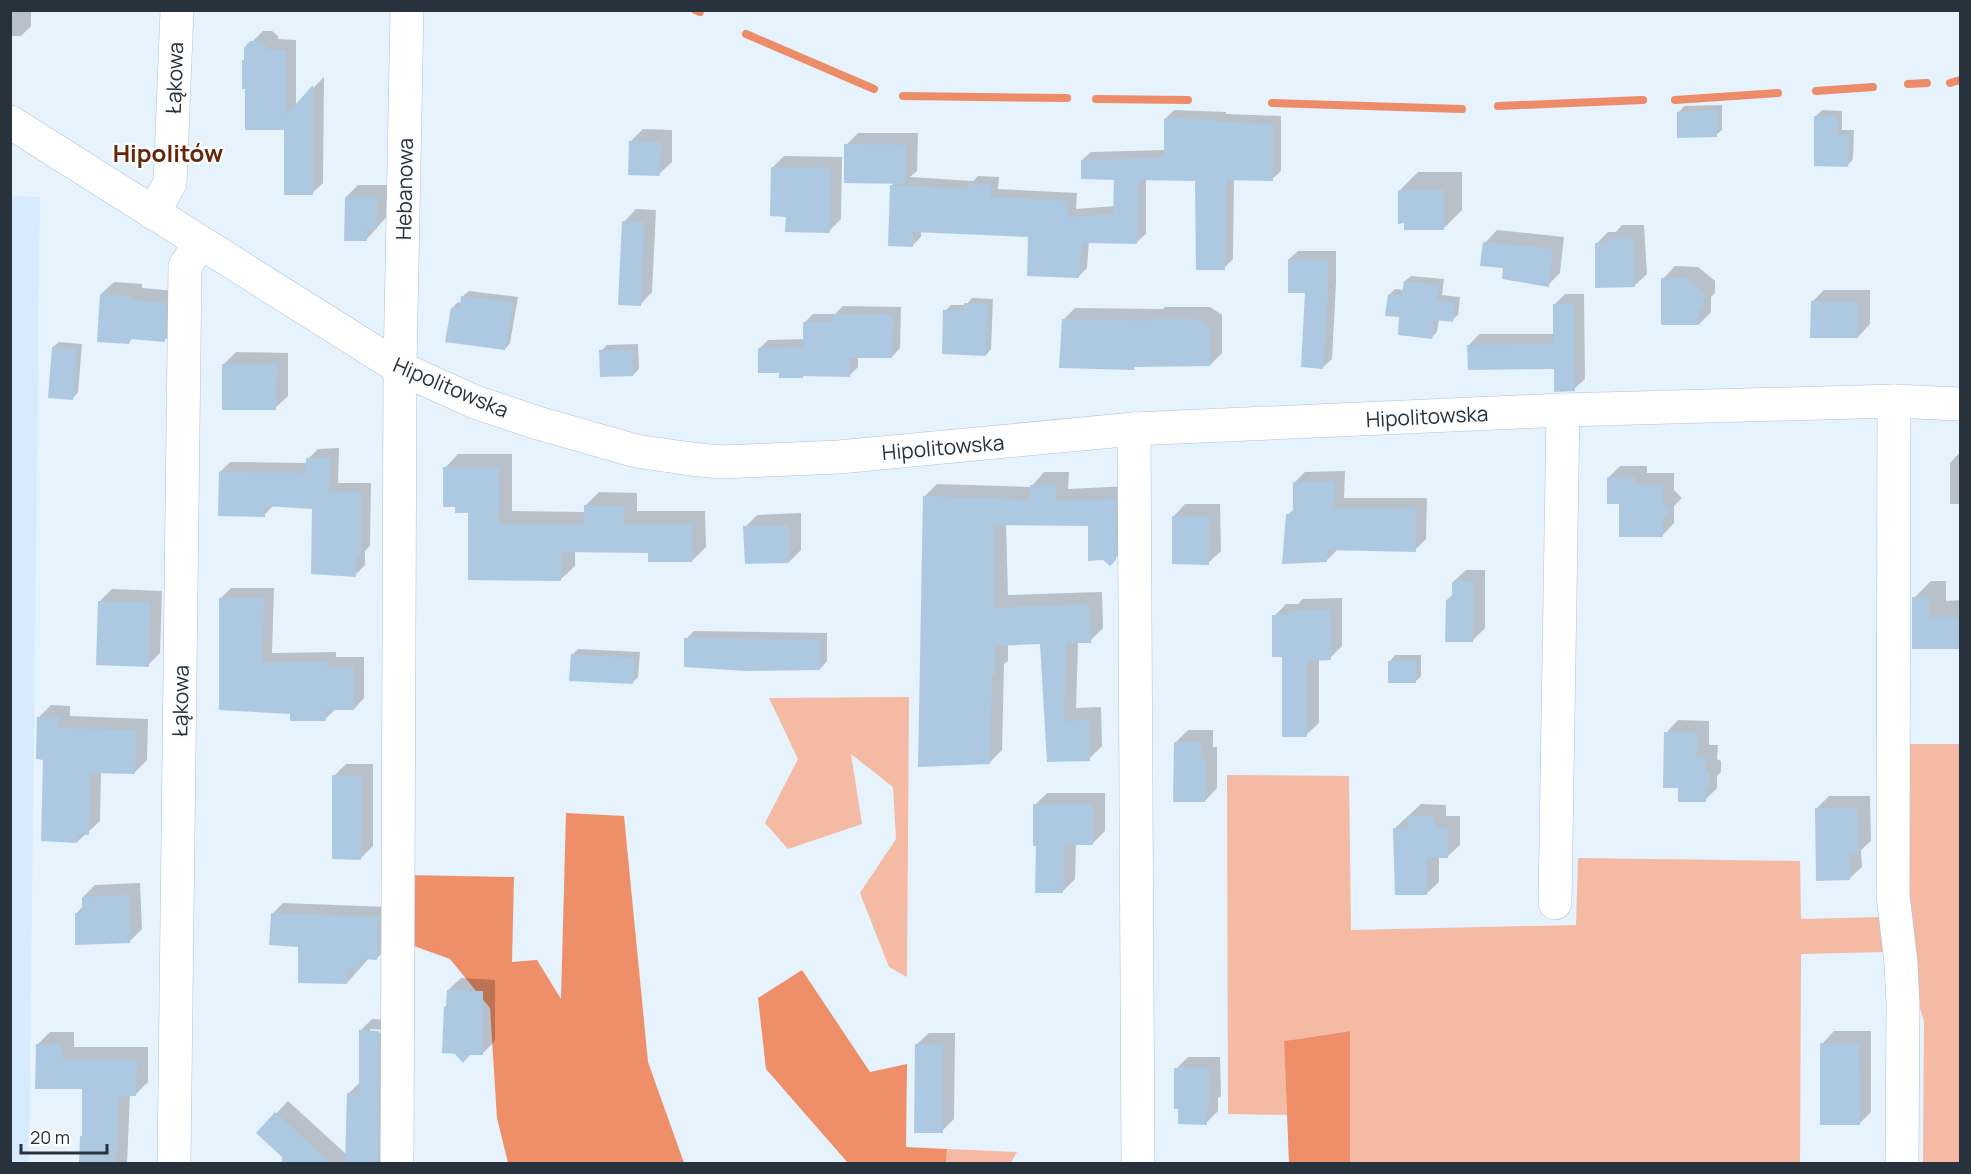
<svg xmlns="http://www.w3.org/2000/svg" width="1971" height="1174" font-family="Manrope,sans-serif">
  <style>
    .built { fill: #d6ecfe }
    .green { fill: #f4baa4 }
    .forest { fill: #ee8f6a }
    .shadow { fill: #0003; fill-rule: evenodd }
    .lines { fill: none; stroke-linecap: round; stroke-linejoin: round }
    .stream { stroke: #ec8c68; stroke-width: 8 }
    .building { fill: #adc9e2 }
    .minor-casing { stroke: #a8c4dd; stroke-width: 34 }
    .minor { stroke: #fff; stroke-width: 33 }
    .labels { text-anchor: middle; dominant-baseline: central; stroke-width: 4.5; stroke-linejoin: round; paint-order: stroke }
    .street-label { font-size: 21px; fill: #27323c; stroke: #fdfdfd }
    .quarter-label { font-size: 24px; font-weight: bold; fill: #662609; stroke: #fdfdfd }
  </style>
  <rect width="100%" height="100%" fill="#e6f2fc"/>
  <polygon class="built" points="11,196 40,197 29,1164 10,1163"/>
  <g class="green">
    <polygon points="909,697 907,977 889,967 860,893 896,839 893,787 851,754 862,824 788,849 765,823 798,759 769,698"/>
    <polygon points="1906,744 1960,744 1960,1163 1923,1163 1924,1021 1916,996 1908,940"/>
    <polygon points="1227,775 1349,776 1351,930 1576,925 1578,858 1800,861 1801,919 1884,917 1885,952 1801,954 1800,1163 1350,1163 1349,1031 1284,1041 1287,1115 1228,1114"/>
    <polygon points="947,1149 1017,1152 1011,1163 946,1164"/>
  </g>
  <g class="forest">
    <polygon points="566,813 624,816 648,1062 684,1163 508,1163 497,1118 490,1008 450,959 411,945 405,875 514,877 512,962 537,960 561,999"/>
    <polygon points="802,970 870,1072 907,1064 906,1147 947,1149 946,1163 848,1163 766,1069 758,998"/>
    <polygon points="1350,1031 1350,1163 1289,1163 1284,1041"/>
  </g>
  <g class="shadow">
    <polygon points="10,10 31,10 31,26 21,36 10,36"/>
    <polygon points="263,31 272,31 278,36 278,39 296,40 296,106 324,77 323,183 312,193 286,129 246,88 243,61 245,58 245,49"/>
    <polygon points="1722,105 1722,130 1716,135 1679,112 1684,106"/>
    <polygon points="1174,110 1226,112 1226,114 1281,116 1281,171 1272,179 1234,179 1233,259 1224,268 1196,180 1146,179 1146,234 1137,242 1089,241 1087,268 1078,277 1029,236 921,231 921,237 912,246 891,186 894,183 846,145 858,133 918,133 917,171 910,177 973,181 978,176 999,177 998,189 1077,193 1076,209 1115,206 1115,178 1082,160 1091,152 1165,150 1165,119"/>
    <polygon points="1822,110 1842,111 1842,130 1854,130 1853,159 1848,165 1816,116"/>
    <polygon points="643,129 672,130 672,162 659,174 630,142"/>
    <polygon points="784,156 842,157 841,219 829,231 787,215 772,168"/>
    <polygon points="1418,172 1462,172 1462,210 1443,229 1400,190"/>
    <polygon points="358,185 388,185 388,215 366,240 346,197"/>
    <polygon points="636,209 656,210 652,292 640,305 624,222"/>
    <polygon points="1622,225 1644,225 1647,274 1634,286 1596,244 1608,232 1616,232"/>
    <polygon points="1497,230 1564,237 1560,273 1548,285 1504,267 1485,243"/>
    <polygon points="1298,251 1336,251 1336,283 1332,359 1323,367 1306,292 1289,259"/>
    <polygon points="1675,266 1698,267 1715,281 1715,293 1711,297 1711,312 1699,324 1663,279"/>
    <polygon points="1411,276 1444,279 1442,295 1460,297 1458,315 1452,320 1439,319 1437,332 1432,337 1401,316 1389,295 1395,289 1404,290 1405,281"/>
    <polygon points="114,282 142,284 142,288 177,291 177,328 165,340 133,338 129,342 101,294"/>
    <polygon points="1824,290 1870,290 1870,324 1858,337 1812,302"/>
    <polygon points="469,291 518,297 510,343 505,349 452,308 458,302 462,303 463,296"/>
    <polygon points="1565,294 1584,294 1585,379 1574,389 1555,367 1469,345 1479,334 1555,334 1554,305"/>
    <polygon points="972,298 993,299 991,349 986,355 945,311 951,305 966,305"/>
    <polygon points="843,306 901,307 900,348 892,357 858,356 858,367 849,376 805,374 803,377 781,372 760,348 768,340 804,339 805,322 813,314 835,314"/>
    <polygon points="1165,307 1210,307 1222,315 1222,353 1210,365 1136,366 1134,368 1063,320 1075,308 1163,309"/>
    <polygon points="59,342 82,344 78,392 73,398 53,347"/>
    <polygon points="638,344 639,369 633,375 601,351 607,345"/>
    <polygon points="236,352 288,353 288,396 275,408 224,364"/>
    <polygon points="339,448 338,483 371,483 370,546 365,551 365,565 355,575 313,507 274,505 264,515 220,472 230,462 308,463 308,459 318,449"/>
    <polygon points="1960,452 1960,504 1950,504 1950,463"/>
    <polygon points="458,454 512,454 512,511 585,512 585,506 599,492 637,493 637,511 705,511 706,547 692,561 650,552 575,551 575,566 561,579 470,512 445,468"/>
    <polygon points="1620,466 1647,466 1647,473 1674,473 1674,490 1682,498 1674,506 1674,523 1662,536 1620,503 1608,478"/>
    <polygon points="1345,471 1344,498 1427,498 1426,539 1415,550 1337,550 1326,561 1288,515 1295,508 1295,482 1305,472"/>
    <polygon points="1044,472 1069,472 1068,489 1128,486 1128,545 1110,564 1089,525 1006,524 1008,595 1102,592 1103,628 1090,641 1078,642 1076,708 1101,707 1102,746 1089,759 1049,761 1041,643 1008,644 1008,661 1004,664 1002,750 989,763 924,497 937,484 1031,487"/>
    <polygon points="1185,504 1220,504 1221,551 1208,563 1173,517"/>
    <polygon points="801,513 801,550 789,562 745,527 757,515"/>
    <polygon points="1466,570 1485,570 1485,628 1473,640 1447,600 1453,594 1453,582"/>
    <polygon points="1931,581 1946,581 1946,601 1960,600 1960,648 1914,648 1914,598"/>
    <polygon points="231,588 274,588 272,653 336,652 336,657 364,657 364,698 354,709 336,709 325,719 292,712 220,599"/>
    <polygon points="112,589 162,591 160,653 148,665 99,602"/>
    <polygon points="1342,598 1342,646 1330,658 1319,659 1319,723 1306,735 1274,616 1286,604 1298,604 1303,599"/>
    <polygon points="694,631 827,633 827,661 820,669 686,639"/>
    <polygon points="578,649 640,652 638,677 632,683 572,655"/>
    <polygon points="1395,655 1421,655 1421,676 1415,682 1390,661"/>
    <polygon points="51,705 70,706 70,716 148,719 147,760 135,772 101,772 100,821 77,842 45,758 39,717"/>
    <polygon points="1678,720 1709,721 1709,745 1718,745 1717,759 1721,761 1721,772 1717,776 1717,788 1705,800 1679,787 1666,733"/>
    <polygon points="1188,730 1213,730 1213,747 1217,747 1217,788 1205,801 1176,742"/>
    <polygon points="346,764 373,764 373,846 361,858 334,776"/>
    <polygon points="1047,793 1105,793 1105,831 1093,843 1076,844 1075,879 1063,891 1035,805"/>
    <polygon points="1829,796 1870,796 1871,841 1861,850 1862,867 1849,879 1816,809"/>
    <polygon points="1421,804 1446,805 1446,816 1460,816 1460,845 1447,857 1439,857 1439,882 1426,894 1395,828"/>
    <polygon points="140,883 142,929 129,942 76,914 83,906 83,897 95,885"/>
    <polygon points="283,903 389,907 388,947 377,958 369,958 347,983 300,945 272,914"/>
    <polygon points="461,978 495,980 495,1041 482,1054 470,1053 448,1005 448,990"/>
    <path d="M 372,1019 L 390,1020 L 390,1164 L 284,1164 L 284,1156 L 258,1133 L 288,1101 L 347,1155 L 348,1094 L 360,1082 L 360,1031 ZM 370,1029 L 386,1030 L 386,1033 L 370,1032 Z"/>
    <polygon points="1834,1031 1871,1031 1871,1112 1859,1124 1822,1044"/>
    <polygon points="50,1032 74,1032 74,1047 148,1047 148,1082 136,1094 130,1094 127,1164 81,1164 84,1135 84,1088 37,1045"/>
    <polygon points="929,1033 955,1033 954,1119 942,1131 916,1045"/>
    <polygon points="1188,1057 1220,1057 1221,1096 1218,1098 1218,1111 1206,1123 1176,1069"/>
  </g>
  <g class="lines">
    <g class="stream">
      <polyline points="695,10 700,12"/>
      <polyline points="746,34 874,89"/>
      <polyline points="1950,83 1960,80"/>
      <polyline points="1908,84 1927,83"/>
      <polyline points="1816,91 1873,87"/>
      <polyline points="903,96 1067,98"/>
      <polyline points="1096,99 1188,100"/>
      <polyline points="1675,100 1778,93"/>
      <polyline points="1272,103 1462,109"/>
      <polyline points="1498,106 1643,100"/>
    </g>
  </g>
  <g class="building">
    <polygon points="250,41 260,41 267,47 267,50 286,50 286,115 313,85 313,195 284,195 284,130 245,130 245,89 242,89 242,60 244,60 244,48"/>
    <polygon points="1717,110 1717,137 1677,138 1677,112"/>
    <polygon points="1814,116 1837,116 1837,135 1849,135 1848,167 1814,166"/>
    <polygon points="1164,118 1218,120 1218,122 1273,124 1273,181 1226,180 1225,270 1196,270 1195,181 1139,180 1137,244 1082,243 1079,278 1027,276 1028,237 913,232 913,247 888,246 890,185 967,189 968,184 991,185 990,197 1069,201 1068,217 1113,214 1114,180 1081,179 1081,160 1164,158"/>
    <polygon points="629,141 661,142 660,176 628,175"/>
    <polygon points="844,144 906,145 905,184 844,183"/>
    <polygon points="771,167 830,168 830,233 785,232 786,217 770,216"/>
    <polygon points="1398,190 1444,190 1444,230 1404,230 1404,223 1398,224"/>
    <polygon points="345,197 377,197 377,229 367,228 367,241 344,241"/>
    <polygon points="622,221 644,222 641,306 618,305"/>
    <polygon points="1609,237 1633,237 1635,287 1595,288 1595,243 1608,243"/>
    <polygon points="1483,242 1553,249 1549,287 1502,279 1503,268 1480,266"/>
    <polygon points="1288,259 1328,259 1328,293 1323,369 1301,367 1305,293 1288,293"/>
    <polygon points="1661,278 1686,278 1704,294 1703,307 1699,311 1699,325 1661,325"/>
    <polygon points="1404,281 1439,285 1437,300 1455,303 1453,322 1434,320 1432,339 1398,335 1399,317 1385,316 1388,294 1402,296"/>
    <polygon points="100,294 131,296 130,300 166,303 165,342 130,339 129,344 97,342"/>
    <polygon points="461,296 513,302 505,350 445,342 451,308 460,309"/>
    <polygon points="1811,301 1858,302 1858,338 1810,338"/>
    <polygon points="964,303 988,304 986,356 942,354 943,310 964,311"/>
    <polygon points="1553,304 1574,304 1575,391 1554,392 1554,369 1468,370 1467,345 1553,344"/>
    <polygon points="833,314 893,315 892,358 850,358 850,377 803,376 803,378 779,378 779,373 758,373 758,348 803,347 803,322 833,322"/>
    <polygon points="1062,319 1151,321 1151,319 1197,319 1210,327 1210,366 1134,367 1134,370 1059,368"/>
    <polygon points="52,347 77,349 73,400 48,398"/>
    <polygon points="599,350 633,350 633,376 600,377"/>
    <polygon points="222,364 277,364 276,410 222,410"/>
    <polygon points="306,458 330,458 329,492 361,493 361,557 356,557 356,577 311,574 312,509 265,506 265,517 218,516 219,472 306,473"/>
    <polygon points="443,467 499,467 499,524 584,525 584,505 624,506 624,524 692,524 692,562 648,562 648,553 562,552 561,581 468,580 468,513 455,513 455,507 443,507"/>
    <polygon points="1607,477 1635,477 1635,485 1663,485 1663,503 1671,511 1663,519 1663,537 1619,537 1619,504 1607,504"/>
    <polygon points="1335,481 1334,508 1416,509 1416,552 1327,550 1327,562 1282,564 1286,514 1293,514 1293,482"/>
    <polygon points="1030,485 1056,485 1056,501 1116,499 1116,560 1110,566 1103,560 1088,561 1088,526 994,525 995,608 1089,604 1091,643 1066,643 1064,721 1089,720 1090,761 1047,762 1040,644 995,646 995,675 992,675 990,764 918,767 923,496 1030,500"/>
    <polygon points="1172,516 1209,516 1209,565 1172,564"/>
    <polygon points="789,525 789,563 745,564 743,526"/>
    <polygon points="1474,581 1473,642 1445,642 1446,600 1452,599 1452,582"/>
    <polygon points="1912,597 1929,597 1929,617 1960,617 1960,649 1912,649"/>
    <polygon points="219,598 264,598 262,663 326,662 326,667 354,667 354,710 326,710 326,721 290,721 290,714 219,710"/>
    <polygon points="98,601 150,602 149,667 96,665"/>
    <polygon points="1331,609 1331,660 1307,661 1307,737 1282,737 1282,657 1272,657 1272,615 1289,615 1289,611"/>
    <polygon points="684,638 820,640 820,670 747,671 684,667"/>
    <polygon points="571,654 635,658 633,684 569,681"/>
    <polygon points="1416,660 1416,683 1388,683 1388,661"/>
    <polygon points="37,717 59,717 58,728 137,730 135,774 90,773 89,835 78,834 77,843 41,841 43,760 36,759"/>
    <polygon points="1664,732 1698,733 1697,757 1706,757 1706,771 1709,773 1709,786 1706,788 1706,802 1678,802 1678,788 1663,788"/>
    <polygon points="1174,742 1201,742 1201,759 1206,759 1205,802 1173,802"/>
    <polygon points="332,775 362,776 361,860 332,859"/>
    <polygon points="1033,804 1093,804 1093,845 1065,845 1063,893 1035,893 1036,846 1033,846"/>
    <polygon points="1815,808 1858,808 1859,854 1850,855 1850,880 1816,881"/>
    <polygon points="1407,816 1435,816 1434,828 1448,828 1448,858 1427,858 1427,895 1395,895 1393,828 1407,828"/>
    <polygon points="129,895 130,943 75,945 75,913 82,913 82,897"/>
    <polygon points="271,913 379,917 377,960 360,959 359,970 348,969 347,984 298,983 298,947 269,945"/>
    <polygon points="447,990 483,991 483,1055 470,1055 463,1063 455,1054 442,1053 444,1007 446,1006"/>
    <polygon points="359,1030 379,1031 378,1164 345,1164 347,1093 359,1094"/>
    <polygon points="1820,1043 1859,1043 1860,1125 1820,1125"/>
    <polygon points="36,1044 62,1044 62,1059 137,1059 136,1096 119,1096 116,1164 79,1164 80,1136 82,1136 82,1089 35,1089"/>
    <polygon points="915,1044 943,1045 943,1133 914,1133"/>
    <polygon points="1174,1068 1209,1068 1209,1109 1207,1109 1207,1125 1178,1124 1178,1109 1174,1109"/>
    <polygon points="275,1112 332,1164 282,1164 282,1157 256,1133"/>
  </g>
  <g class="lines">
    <g class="minor-casing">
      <g id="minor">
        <polyline points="10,122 400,368 475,402 538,423 636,451 691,459 720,462 839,457 1134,429 1563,410 1894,401 1960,404"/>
        <polyline points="153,213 170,183 177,10"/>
        <polyline points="1894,401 1893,895 1901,963 1903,1004 1902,1164"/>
        <polyline points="1134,429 1138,1164"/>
        <polyline points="1555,903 1563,410"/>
        <polyline points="174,1164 185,266 200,243"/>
        <polyline points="397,1164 400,368 407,10"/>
      </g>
    </g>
    <use href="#minor" class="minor"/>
  </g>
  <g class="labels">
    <g class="street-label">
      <text transform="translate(174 78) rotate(-88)">Łąkowa</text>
      <text transform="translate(404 189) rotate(-89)">Hebanowa</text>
      <text transform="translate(451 387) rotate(23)">Hipolitowska</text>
      <text transform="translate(1427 416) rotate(-3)">Hipolitowska</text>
      <text transform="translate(943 447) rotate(-5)">Hipolitowska</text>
      <text transform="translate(180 701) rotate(-89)">Łąkowa</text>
    </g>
    <g class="quarter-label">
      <text x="168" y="152">Hipolitów</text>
    </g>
  </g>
  <rect width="1971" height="1174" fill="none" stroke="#27323c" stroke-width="24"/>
  <path d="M21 1144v9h86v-9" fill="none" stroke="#27323c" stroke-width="3"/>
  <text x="30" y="1144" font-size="18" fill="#27323c" stroke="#fdfdfd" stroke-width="4.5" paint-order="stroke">20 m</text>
</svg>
